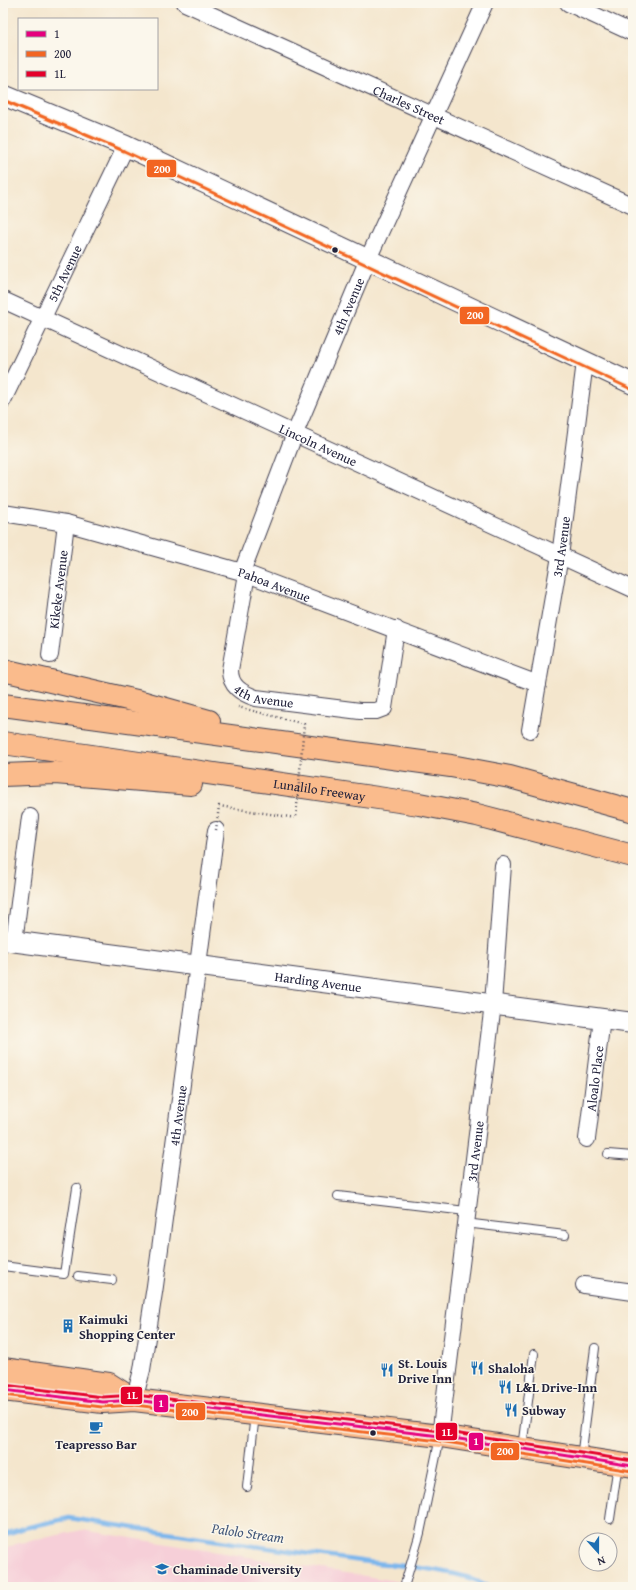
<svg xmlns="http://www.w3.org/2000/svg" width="636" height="1590" font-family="'Gentium Book Plus',serif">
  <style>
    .built { fill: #f6cfd8 }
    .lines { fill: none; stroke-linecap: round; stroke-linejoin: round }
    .stream { stroke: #7bb6ec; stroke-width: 4.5 }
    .service-casing { stroke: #423f51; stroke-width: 10 }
    .minor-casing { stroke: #423f51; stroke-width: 18 }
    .tertiary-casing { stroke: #423f51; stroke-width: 22 }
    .primary-casing { stroke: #423f51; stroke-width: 24 }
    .motorway-casing { stroke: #423f51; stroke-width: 24 }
    .service { stroke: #fff; stroke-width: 8 }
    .minor { stroke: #fff; stroke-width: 16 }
    .tertiary { stroke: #fff; stroke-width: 20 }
    .primary { stroke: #fabb8c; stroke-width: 22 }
    .motorway { stroke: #fabb8c; stroke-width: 22 }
    .path-bridge { stroke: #423f51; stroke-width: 2.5; stroke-dasharray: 1 3; stroke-linecap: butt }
    .bus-1-casing { stroke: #fbf7ec; stroke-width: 6 }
    .bus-2-casing { stroke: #fbf7ec; stroke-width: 6 }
    .bus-3-casing { stroke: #fbf7ec; stroke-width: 6 }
    .bus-1 { stroke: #e5007d; stroke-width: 3 }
    .bus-2 { stroke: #f26522; stroke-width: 3 }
    .bus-3 { stroke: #e4002b; stroke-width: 3 }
    .bus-dot { fill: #22223b; stroke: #fbf7ec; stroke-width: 1.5 }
    .labels { text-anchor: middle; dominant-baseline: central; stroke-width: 3; stroke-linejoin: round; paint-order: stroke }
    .street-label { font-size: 13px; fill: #22223b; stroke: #fbf7ec }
    .poi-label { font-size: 13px; font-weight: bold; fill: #22223b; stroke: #fbf7ec; text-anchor: start }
    .water-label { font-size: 14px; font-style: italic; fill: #415679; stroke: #fbf7ec }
    .line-badge { stroke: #fbf7ec; stroke-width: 1.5 }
    .badge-label { font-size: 11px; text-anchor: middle; font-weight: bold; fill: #fff }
  </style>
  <rect width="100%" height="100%" fill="#fbf7ec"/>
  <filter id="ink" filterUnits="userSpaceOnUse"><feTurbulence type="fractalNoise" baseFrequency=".025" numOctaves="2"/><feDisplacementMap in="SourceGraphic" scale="8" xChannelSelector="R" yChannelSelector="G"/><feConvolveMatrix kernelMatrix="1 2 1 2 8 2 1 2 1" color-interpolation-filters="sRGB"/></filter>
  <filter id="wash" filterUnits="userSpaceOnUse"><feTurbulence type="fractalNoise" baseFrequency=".012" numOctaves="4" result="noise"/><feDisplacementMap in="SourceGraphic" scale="16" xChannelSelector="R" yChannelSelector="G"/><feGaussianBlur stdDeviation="0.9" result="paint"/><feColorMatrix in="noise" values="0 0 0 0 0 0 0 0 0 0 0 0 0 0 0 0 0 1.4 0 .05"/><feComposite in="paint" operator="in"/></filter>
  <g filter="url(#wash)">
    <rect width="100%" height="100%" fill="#f4e6cd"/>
    <polygon class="built" points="82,1530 433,1587 3,1587 3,1550 16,1544"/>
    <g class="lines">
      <path class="stream" d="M 3,1535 L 24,1528 L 69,1518 C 169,1533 268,1549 368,1562 C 400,1566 464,1570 489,1587"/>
    </g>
  </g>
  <g filter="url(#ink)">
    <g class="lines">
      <g class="service-casing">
        <g id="service">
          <polyline points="608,1154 633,1156"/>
          <polyline points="338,1196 466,1211"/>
          <polyline points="465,1223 565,1235"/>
          <polyline points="3,1266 64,1274 77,1188"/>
          <polyline points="78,1276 112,1280"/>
          <polyline points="522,1448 534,1354"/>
          <polyline points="581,1458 595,1348"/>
          <polyline points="247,1487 255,1414"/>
          <polyline points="610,1519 618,1464"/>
          <polyline points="404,1587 420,1533 440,1437"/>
        </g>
      </g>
      <g class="minor-casing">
        <g id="minor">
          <path id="s1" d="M 185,3 L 633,206"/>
          <polyline points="568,3 633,33"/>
          <path id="s2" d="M 3,300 L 633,589"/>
          <path id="s3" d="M 3,400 L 126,146"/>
          <path id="s4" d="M 3,513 L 66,523 L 242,572 L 538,684"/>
          <path id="s5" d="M 242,572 L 295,433 L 368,259 L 485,3"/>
          <path id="s6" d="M 247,574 L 230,670 C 230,686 241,693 256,698 L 360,711 L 376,711 L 384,708 L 396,629"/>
          <path id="s7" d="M 50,655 L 66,523"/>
          <path id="s8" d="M 530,730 L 560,556 L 585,362"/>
          <polyline points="14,942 30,817"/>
          <path id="s9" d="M 587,1139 L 602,1019"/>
          <polyline points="584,1285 633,1292"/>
          <path id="s10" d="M 134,1400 L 142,1370 L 155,1286 L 216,830"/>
          <path id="s11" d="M 440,1436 L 493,1004 L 503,865"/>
        </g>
      </g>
      <g class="tertiary-casing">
        <g id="tertiary">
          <polyline points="3,95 126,146 633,384"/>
          <path id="s12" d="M 3,940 L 633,1023"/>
        </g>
      </g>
      <g class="primary-casing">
        <g id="primary">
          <polyline points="3,1369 109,1384 134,1400"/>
          <polyline points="3,1390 103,1402 134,1400 440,1436 633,1466"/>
        </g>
      </g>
      <g class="motorway-casing">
        <g id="motorway">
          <polyline points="3,670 145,703 209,721"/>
          <polyline points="3,705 451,766 510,777 633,811"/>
          <path id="s13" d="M 3,743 L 419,804 L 477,815 L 633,856"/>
          <polyline points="3,775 55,773 191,784"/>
        </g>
      </g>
      <use href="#service" class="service"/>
      <use href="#minor" class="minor"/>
      <use href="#tertiary" class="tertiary"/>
      <use href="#primary" class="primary"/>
      <use href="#motorway" class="motorway"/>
      <polyline class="path-bridge" points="216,830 219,806 296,818 304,724 238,707"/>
      <g class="bus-1-casing">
        <polyline id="bus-1" points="3,1390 103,1402 134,1400 440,1436 633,1466"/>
      </g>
      <g class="bus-2-casing">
        <g id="bus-2">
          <polyline points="3,100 124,151 631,389"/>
          <polyline points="3,1395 102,1407 134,1405 439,1441 632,1471"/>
        </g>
      </g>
      <g class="bus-3-casing">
        <polyline id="bus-3" points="4,1385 103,1397 135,1395 441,1431 633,1461"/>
      </g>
      <use href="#bus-1" class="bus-1"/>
      <use href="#bus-2" class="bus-2"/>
      <use href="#bus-3" class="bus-3"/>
    </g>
  </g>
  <defs>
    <g id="building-bare" transform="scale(1.08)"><path d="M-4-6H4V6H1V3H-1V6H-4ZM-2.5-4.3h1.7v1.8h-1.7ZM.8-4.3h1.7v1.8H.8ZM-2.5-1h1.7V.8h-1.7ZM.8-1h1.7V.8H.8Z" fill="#1f6fb2" stroke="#fbf7ec" stroke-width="2.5" paint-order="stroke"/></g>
    <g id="restaurant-bare" transform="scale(1.08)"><path d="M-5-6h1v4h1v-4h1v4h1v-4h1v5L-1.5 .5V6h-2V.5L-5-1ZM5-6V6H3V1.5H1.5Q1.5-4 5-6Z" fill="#1f6fb2" stroke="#fbf7ec" stroke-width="2.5" paint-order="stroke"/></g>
    <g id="cafe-bare" transform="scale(1.08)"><path d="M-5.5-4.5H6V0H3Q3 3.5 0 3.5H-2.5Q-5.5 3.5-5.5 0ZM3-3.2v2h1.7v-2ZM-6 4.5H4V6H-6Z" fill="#1f6fb2" stroke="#fbf7ec" stroke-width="2.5" paint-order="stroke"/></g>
    <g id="university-bare" transform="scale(1.08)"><path d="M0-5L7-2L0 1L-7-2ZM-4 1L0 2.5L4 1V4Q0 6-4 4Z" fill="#1f6fb2" stroke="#fbf7ec" stroke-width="2.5" paint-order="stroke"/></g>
  </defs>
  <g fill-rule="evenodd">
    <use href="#building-bare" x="68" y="1326"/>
    <use href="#restaurant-bare" x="477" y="1368"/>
    <use href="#restaurant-bare" x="387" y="1370"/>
    <use href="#restaurant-bare" x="505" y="1387"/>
    <use href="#restaurant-bare" x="511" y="1410"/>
    <use href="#cafe-bare" x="96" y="1427"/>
    <use href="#university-bare" x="162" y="1569"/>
  </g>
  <g class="bus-dot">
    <circle cx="335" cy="250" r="3.5"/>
    <circle cx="373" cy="1433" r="3.5"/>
  </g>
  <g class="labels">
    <g class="street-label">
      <text stroke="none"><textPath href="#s1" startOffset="246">Charles Street</textPath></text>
      <text stroke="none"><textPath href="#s3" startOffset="141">5th Avenue</textPath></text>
      <text stroke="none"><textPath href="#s5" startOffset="286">4th Avenue</textPath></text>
      <text stroke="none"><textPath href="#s2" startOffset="347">Lincoln Avenue</textPath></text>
      <text stroke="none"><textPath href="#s8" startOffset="186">3rd Avenue</textPath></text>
      <text stroke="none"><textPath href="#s4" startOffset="281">Pahoa Avenue</textPath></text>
      <text stroke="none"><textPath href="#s7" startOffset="66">Kikeke Avenue</textPath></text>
      <text stroke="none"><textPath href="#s6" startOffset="146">4th Avenue</textPath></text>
      <text stroke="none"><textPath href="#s13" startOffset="320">Lunalilo Freeway</textPath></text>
      <text stroke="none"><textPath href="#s12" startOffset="318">Harding Avenue</textPath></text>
      <text stroke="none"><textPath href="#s9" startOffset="61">Aloalo Place</textPath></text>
      <text stroke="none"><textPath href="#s10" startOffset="288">4th Avenue</textPath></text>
      <text stroke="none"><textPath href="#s11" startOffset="287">3rd Avenue</textPath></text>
    </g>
    <g class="poi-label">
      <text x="79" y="1319">Kaimuki<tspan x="79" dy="15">Shopping Center</tspan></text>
      <text x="398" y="1363">St. Louis<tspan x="398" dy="15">Drive Inn</tspan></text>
      <text x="488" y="1368">Shaloha</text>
      <text x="516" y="1387">L&amp;L Drive-Inn</text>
      <text x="522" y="1410">Subway</text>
      <text x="96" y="1444" text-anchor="middle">Teapresso Bar</text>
      <text x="173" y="1569">Chaminade University</text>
    </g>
    <g class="water-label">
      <text transform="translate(248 1533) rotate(8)">Palolo Stream</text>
    </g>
  </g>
  <g class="line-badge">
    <rect x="146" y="159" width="31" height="19" rx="4" fill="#f26522"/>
    <rect x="459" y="306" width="31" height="19" rx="4" fill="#f26522"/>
    <rect x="120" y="1386" width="23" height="19" rx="4" fill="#e4002b"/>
    <rect x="153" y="1394" width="16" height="19" rx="4" fill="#e5007d"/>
    <rect x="175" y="1402" width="31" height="19" rx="4" fill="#f26522"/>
    <rect x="435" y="1422" width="23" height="19" rx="4" fill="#e4002b"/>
    <rect x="468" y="1432" width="16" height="19" rx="4" fill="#e5007d"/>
    <rect x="490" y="1442" width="30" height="19" rx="4" fill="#f26522"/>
  </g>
  <g class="badge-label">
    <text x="162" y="173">200</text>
    <text x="475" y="319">200</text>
    <text x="132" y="1399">1L</text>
    <text x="161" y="1407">1</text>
    <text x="190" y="1416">200</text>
    <text x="447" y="1436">1L</text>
    <text x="476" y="1445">1</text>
    <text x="505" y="1455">200</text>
  </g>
  <rect width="636" height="1590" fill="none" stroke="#fbf7ec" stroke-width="16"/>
  <rect x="18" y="18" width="140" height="72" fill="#fbf7ec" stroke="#a4a2a5"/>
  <rect x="26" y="31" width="20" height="6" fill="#e5007d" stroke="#a4a2a5"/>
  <text x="54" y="38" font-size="12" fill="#22223b">1</text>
  <rect x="26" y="51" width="20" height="6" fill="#f26522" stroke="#a4a2a5"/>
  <text x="54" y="58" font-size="12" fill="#22223b">200</text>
  <rect x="26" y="71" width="20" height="6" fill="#e4002b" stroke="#a4a2a5"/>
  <text x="54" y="78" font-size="12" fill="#22223b">1L</text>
  <g transform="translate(598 1552) rotate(159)"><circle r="19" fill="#fbf7ec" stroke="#a4a2a5"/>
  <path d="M0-3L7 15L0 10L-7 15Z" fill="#1f6fb2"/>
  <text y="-6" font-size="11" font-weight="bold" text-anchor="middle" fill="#22223b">N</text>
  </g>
</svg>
